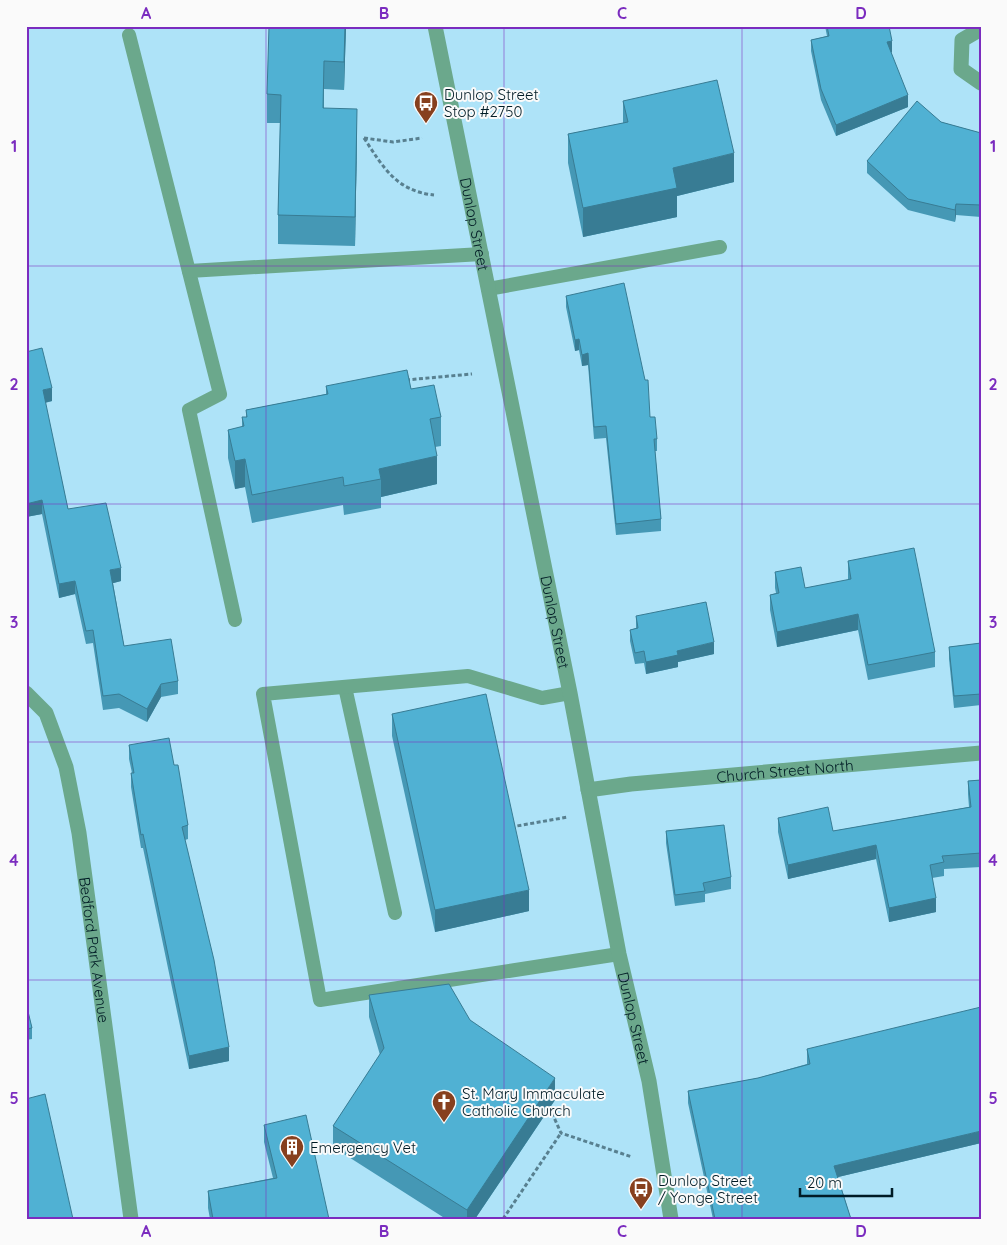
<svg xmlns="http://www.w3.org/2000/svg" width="1007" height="1245" font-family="Quicksand,sans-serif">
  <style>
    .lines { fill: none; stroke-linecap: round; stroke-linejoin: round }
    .path { stroke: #588090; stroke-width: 3; stroke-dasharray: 4 2.5; stroke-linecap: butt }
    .lane { stroke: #6ba88c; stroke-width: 14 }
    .street { stroke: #6ba88c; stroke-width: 15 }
    .wall { fill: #4598b5 }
    .shaded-wall { fill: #387c94 }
    .building { fill: #50b1d3; stroke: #387c94 }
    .grid { fill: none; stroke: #7b2cbf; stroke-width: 1; stroke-opacity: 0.55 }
    .labels { text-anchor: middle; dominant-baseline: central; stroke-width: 4; stroke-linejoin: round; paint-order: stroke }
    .poi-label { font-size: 15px; fill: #001b25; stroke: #fafafa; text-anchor: start }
    .street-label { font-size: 15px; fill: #001b25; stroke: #fafafa }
    .neatline { fill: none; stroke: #7b2cbf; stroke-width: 2 }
    .grid-label { font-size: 16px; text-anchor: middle; font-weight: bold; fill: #7b2cbf }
  </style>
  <rect width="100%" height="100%" fill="#aee3f8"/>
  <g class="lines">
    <g class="path">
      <path d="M 364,138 C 383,167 396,191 434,195"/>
      <polyline points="364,138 393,142 422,138"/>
      <polyline points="406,380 472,374"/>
      <polyline points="511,827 568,817"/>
      <polyline points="552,1113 561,1133 632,1157"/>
      <polyline points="503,1219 561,1133"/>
    </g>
    <g class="lane">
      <polyline points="129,35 220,394 189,410 235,620"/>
      <polyline points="189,271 482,254"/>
      <polyline points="488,289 720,247"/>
      <polyline points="345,687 395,913"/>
      <polyline points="570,693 542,698 468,676 263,694 320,1000 619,954"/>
    </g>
    <g class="street">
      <path id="s1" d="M 435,26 L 570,693 L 619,954 L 649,1081 L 671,1219"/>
      <polyline points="981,29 962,40 961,69 981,83"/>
      <path id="s2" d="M 26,693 L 46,713 L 66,767 L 79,833 L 131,1219"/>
      <path id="s3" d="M 588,790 L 631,784 L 981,753"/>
    </g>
  </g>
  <g class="wall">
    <polygon points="346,26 344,90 324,89 324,108 357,138 355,246 278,244 278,215 280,123 267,123 267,94"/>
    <polygon points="825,26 889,26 892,52 891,53 908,107 836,136 821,100 811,51 811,40 827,36"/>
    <polygon points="623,101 734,182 677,196 677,217 583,237 568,163 568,134 623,123"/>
    <polygon points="941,122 981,133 981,217 956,215 955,222 908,210 867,173 867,161"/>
    <polygon points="566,296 650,417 657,439 657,451 655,451 661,519 661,531 616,535 606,438 594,439 588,365 582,366 579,350 575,351 566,307"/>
    <polygon points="26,352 52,401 45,403 68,509 121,581 113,583 124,646 178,681 178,694 161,697 147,722 119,708 103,710 93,643 86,644 75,594 59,598 42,514 26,517"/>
    <polygon points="326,386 411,389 441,417 441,446 435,447 437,484 381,497 381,508 344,515 343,505 252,523 245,487 235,489 228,458 228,430 242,427 242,417 246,417 246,410 326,394"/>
    <polygon points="848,561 935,652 935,667 868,680 858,630 777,647 770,610 770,595 776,593 775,588 775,572 805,588 848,580"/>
    <polygon points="636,616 714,654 678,662 678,667 646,674 644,663 635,664 630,641 630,630 636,628"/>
    <polygon points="981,643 981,705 954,708 949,659 949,647"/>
    <polygon points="392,714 529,911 435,932 392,736"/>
    <polygon points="129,745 174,765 188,825 188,839 185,840 229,1061 189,1069 143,848 141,848 131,787 131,773 132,773 129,759"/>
    <polygon points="981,780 981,867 944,869 944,876 932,878 936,912 889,922 876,859 788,879 778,832 778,818 833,831 969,807 968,794 968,781"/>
    <polygon points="666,831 731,877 731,889 705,894 705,902 675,906 666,843"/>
    <polygon points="369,995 470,1020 555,1100 475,1219 446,1219 333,1147 333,1126 380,1055 369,1017"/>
    <polygon points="26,1003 32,1028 32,1039 26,1040"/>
    <polygon points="807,1049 981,1143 838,1177 851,1219 713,1219 688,1103 688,1091 758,1078 807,1064"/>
    <polygon points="264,1125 329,1219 210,1219 208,1208 208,1191 273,1178 264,1142"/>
  </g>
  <g class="shaded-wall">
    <polygon points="345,26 346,26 344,90 344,62"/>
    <polygon points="892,41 892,52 887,54 887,42"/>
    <polygon points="908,95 908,107 836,136 836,125"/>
    <polygon points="357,109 357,138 355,246 355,217"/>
    <polygon points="734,153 734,182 677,196 677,217 583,237 583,208 673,168"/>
    <polygon points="956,204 956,215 955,222 955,210"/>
    <polygon points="579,339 579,350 575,351 575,340"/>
    <polygon points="588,353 588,365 582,366 582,355"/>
    <polygon points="52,388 52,401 43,403 43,390"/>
    <polygon points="437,456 437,484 381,497 381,479 379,469"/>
    <polygon points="245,459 245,487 235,489 235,461"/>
    <polygon points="42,500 42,514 26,517 26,504"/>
    <polygon points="121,568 121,581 110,584 110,570"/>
    <polygon points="75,581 75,594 59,598 59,584"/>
    <polygon points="858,614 858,630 777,647 777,632"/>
    <polygon points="714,642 714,654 678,662 678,667 646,674 646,662 677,651"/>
    <polygon points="161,684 161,697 147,722 147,709"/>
    <polygon points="876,845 876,859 788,879 788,865"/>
    <polygon points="529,890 529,911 435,932 435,910"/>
    <polygon points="936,898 936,912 889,922 889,908"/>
    <polygon points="229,1047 229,1061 189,1069 189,1056"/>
    <polygon points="555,1078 555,1100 475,1219 467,1219 467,1210"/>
    <polygon points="981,1131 981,1143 834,1178 834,1166"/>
  </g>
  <g class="building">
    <polygon points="269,26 345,26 344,62 324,61 323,108 357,109 355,217 278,215 281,95 267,94"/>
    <polygon points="827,26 889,26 892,41 887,42 908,95 836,125 821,89 811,40 829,36"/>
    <polygon points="717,80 734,153 673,168 677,188 583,208 568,134 628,122 623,101"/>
    <polygon points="917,101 941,122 981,133 981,205 956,204 955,210 908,199 867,161"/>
    <polygon points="624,283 645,380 648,380 650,417 655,417 657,439 654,439 661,519 616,524 606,426 594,427 588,353 582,355 579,339 575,340 566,296"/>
    <polygon points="42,348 52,388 43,390 68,509 106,503 121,568 110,570 124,646 171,639 178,681 161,684 147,709 119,694 103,696 93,630 86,631 75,581 59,584 42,500 26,504 26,352"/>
    <polygon points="407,370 411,389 434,385 441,417 430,419 437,456 379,469 381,479 344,486 343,477 252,495 245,459 235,461 228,430 244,426 242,417 247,417 246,410 328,394 326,386"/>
    <polygon points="914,548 935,652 868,665 858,614 777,632 770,595 779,593 775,572 801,567 805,588 851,579 848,561"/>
    <polygon points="706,602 714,642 677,651 678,655 646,662 644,651 635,653 630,630 638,628 636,616"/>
    <polygon points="981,643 981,694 954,696 949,647"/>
    <polygon points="486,694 529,890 435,910 392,714"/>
    <polygon points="169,738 174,765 178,765 188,825 182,827 214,960 229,1047 189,1056 143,834 141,835 131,773 134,773 129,745"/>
    <polygon points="981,780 981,853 942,856 944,862 930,865 936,898 889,908 876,845 788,865 778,818 828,807 833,831 971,807 968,781"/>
    <polygon points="724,825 731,877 703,883 705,891 675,895 666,831"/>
    <polygon points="449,984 470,1020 555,1078 467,1210 333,1126 384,1048 369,995"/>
    <polygon points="26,1003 32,1028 26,1029"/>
    <polygon points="981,1007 981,1131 834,1166 851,1219 715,1219 688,1091 758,1078 810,1064 807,1049"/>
    <polygon points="45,1094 73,1219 26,1219 26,1099"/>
    <polygon points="306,1115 329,1219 213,1219 208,1191 277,1178 264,1125"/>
  </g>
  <path class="grid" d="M 266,26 L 266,1219M 504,26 L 504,1219M 742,26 L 742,1219M 26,266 L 981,266M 26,504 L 981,504M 26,742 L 981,742M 26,980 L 981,980"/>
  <defs>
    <g id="bus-pin" transform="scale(1.25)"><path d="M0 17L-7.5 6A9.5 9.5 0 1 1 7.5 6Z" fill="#87401e" stroke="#fafafa"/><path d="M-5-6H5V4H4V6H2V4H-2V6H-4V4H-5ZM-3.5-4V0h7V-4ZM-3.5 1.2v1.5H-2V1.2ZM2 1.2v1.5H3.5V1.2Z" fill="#fff"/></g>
    <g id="church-pin" transform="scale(1.25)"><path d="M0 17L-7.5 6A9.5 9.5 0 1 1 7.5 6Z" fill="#87401e" stroke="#fafafa"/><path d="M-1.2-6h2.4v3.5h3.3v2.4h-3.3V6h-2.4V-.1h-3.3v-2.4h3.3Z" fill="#fff"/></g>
    <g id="building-pin" transform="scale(1.25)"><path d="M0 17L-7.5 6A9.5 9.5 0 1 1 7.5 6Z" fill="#87401e" stroke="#fafafa"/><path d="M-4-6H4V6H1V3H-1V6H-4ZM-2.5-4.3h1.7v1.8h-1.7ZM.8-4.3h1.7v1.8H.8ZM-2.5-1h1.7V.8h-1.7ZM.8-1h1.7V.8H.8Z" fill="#fff"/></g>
  </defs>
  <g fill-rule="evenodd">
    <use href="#bus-pin" x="426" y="103"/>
    <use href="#church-pin" x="444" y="1102"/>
    <use href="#building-pin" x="292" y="1147"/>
    <use href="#bus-pin" x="641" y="1189"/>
  </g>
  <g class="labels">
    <g class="poi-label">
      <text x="444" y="94">Dunlop Street<tspan x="444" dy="17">Stop #2750</tspan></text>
      <text x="462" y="1093">St. Mary Immaculate<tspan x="462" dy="17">Catholic Church</tspan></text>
      <text x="310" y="1147">Emergency Vet</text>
      <text x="658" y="1180">Dunlop Street<tspan x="658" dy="17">/ Yonge Street</tspan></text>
    </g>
    <g class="street-label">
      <text stroke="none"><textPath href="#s1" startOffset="202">Dunlop Street</textPath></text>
      <text stroke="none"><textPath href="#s1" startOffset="608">Dunlop Street</textPath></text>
      <text stroke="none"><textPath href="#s3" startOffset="198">Church Street North</textPath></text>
      <text stroke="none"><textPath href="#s2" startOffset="271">Bedford Park Avenue</textPath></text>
      <text stroke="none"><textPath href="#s1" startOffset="1012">Dunlop Street</textPath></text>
    </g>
  </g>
  <rect width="1007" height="1245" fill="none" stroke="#fafafa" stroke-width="55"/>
  <path d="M800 1188v8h92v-8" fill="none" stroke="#001b25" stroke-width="2.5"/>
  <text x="807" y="1188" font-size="15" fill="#001b25" stroke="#fafafa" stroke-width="4" paint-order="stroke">20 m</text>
  <rect x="28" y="28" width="952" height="1190" class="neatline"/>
  <g class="grid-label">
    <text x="146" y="19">A</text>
    <text x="384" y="19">B</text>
    <text x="622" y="19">C</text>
    <text x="861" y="19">D</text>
    <text x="14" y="152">1</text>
    <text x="993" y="152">1</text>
    <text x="14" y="390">2</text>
    <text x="993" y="390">2</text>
    <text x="14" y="628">3</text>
    <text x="993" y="628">3</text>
    <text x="14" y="866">4</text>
    <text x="993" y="866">4</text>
    <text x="14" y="1104">5</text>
    <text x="993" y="1104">5</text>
    <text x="146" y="1237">A</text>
    <text x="384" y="1237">B</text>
    <text x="622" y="1237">C</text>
    <text x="861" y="1237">D</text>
  </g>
</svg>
